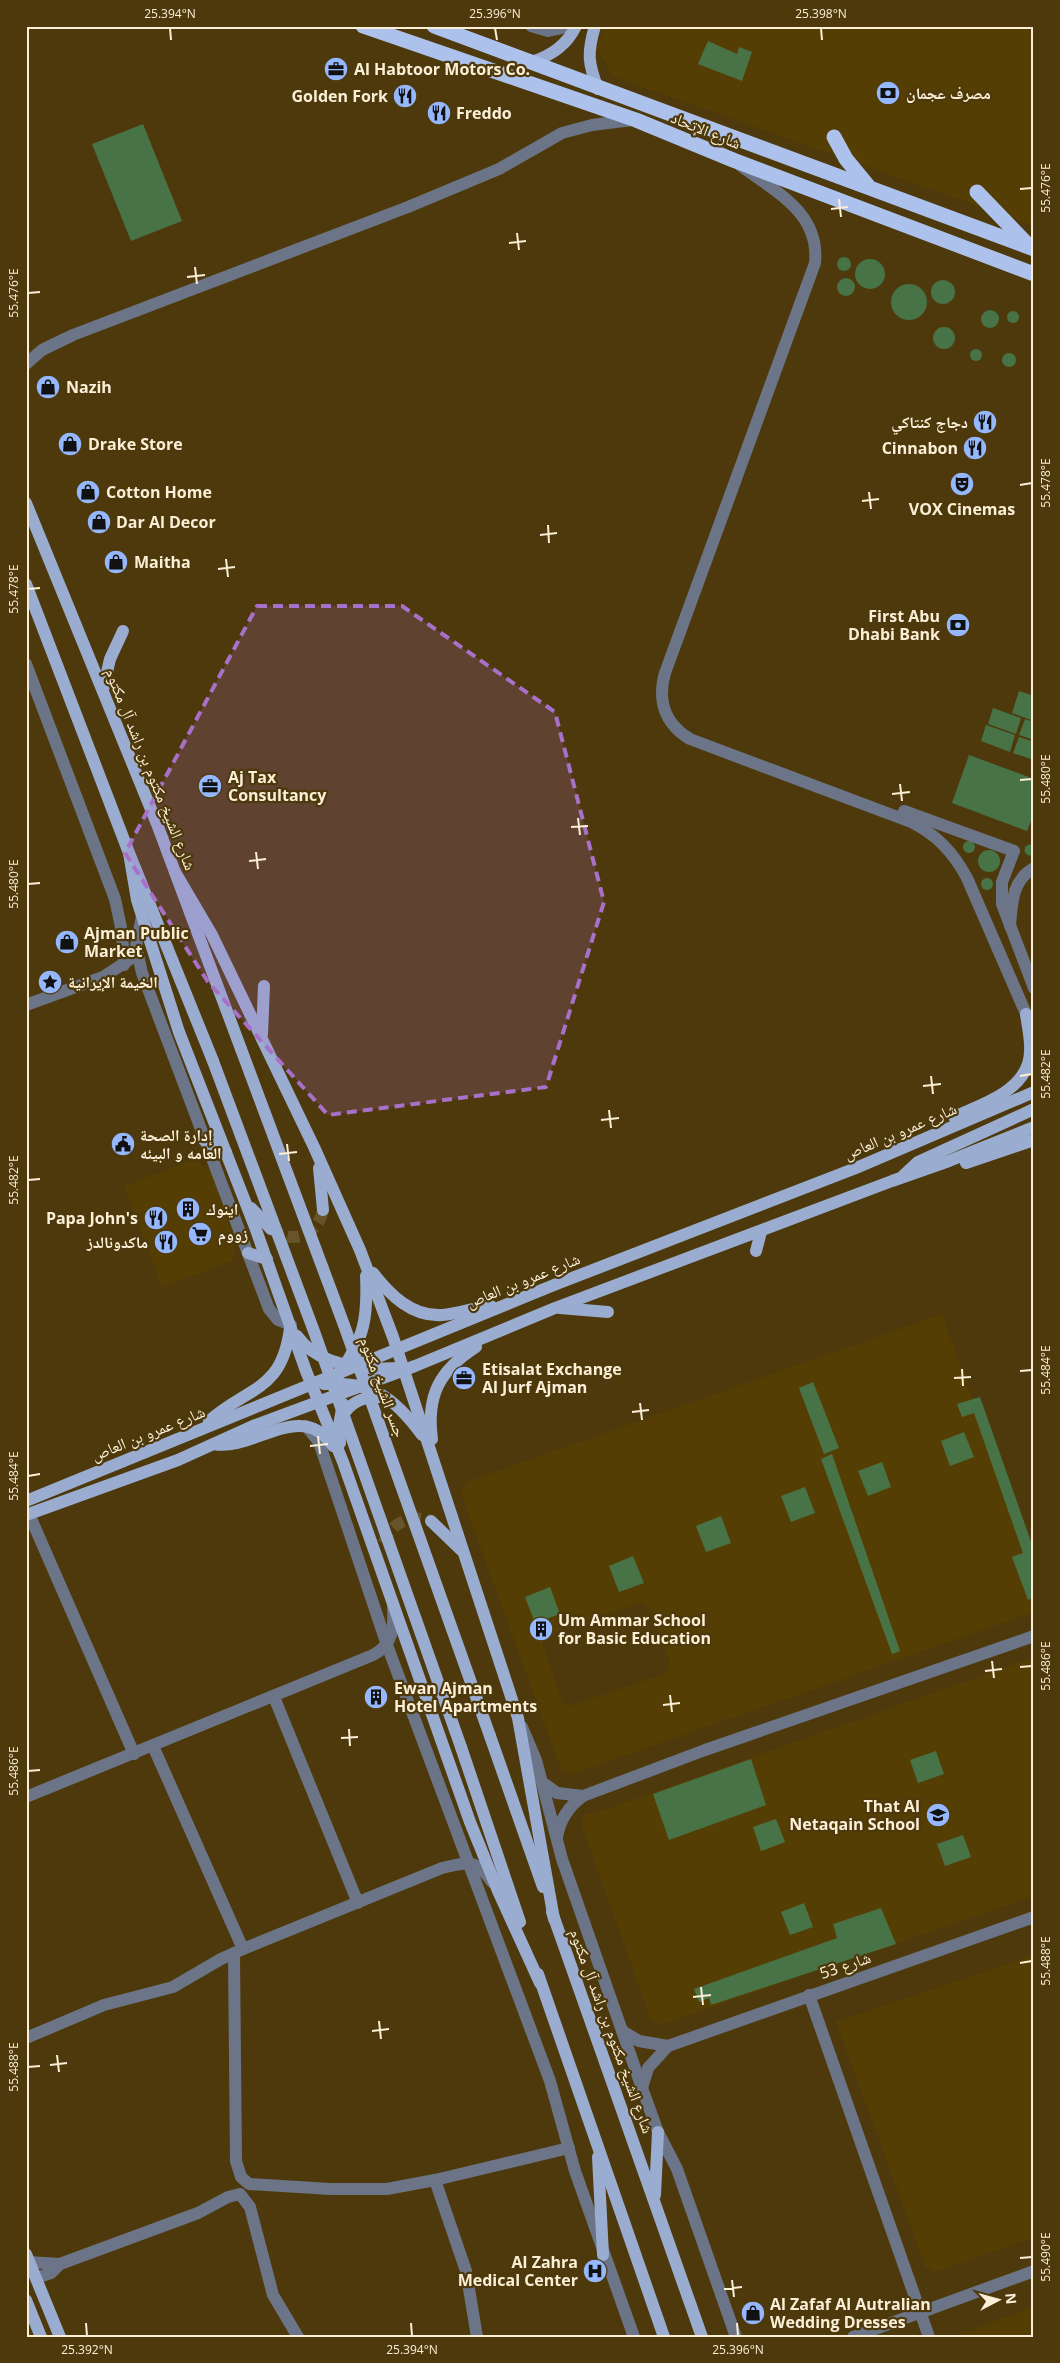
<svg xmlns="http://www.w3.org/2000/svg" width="1060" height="2363" font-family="'Open Sans','Noto Naskh Arabic',sans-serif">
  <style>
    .built { fill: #553e04; fill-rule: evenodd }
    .green { fill: #487347 }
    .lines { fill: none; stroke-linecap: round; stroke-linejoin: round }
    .major-tunnel { stroke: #67542a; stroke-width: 12; stroke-dasharray: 12 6; stroke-linecap: butt }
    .minor { stroke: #6c7587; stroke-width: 12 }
    .major { stroke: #9aadd1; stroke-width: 12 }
    .highway { stroke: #acc2ed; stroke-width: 15 }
    .major-bridge { stroke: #9aadd1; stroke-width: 12 }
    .marked { fill: #a870c8; fill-opacity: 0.2; stroke: #a870c8; stroke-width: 4; stroke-dasharray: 10 6; stroke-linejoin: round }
    .ticks { fill: none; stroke: #fbefd8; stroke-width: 2 }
    .labels { text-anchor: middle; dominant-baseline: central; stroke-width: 4.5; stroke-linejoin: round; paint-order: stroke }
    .poi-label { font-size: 16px; font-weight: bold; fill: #fbefd8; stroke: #4d390b; text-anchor: start }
    .street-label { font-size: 16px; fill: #fbefd8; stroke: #4d390b }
    .neatline { fill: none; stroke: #fbefd8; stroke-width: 2 }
    .ticks-label { font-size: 12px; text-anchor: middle; fill: #fbefd8 }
  </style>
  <rect width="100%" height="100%" fill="#4d390b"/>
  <g class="built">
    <polygon points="604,26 1034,26 1034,226 612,76 597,47"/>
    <polygon points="194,1160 211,1171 236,1239 232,1261 162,1287 124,1186"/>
    <path d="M 942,1314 L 1034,1572 L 1034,1612 L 572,1774 L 561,1769 L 461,1494 L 466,1482 ZM 640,1603 L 650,1608 L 670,1663 L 664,1674 L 570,1706 L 562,1702 L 543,1645 L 546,1635 Z"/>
    <polygon points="1034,1657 1034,1896 660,2025 651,2020 581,1824 585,1814 601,1811"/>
    <polygon points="1034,1955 1034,2237 935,2272 925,2266 836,2022"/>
    <polygon points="1034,2307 1034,2337 952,2337"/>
  </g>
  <g class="green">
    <polygon points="708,41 737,54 739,47 752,52 742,81 698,64"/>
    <polygon points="143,124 182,221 131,241 92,144"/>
    <circle cx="844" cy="264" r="7"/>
    <circle cx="870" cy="274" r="15"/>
    <circle cx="846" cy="287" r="9"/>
    <circle cx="943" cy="292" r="12"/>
    <circle cx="909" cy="302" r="18"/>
    <circle cx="990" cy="319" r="9"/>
    <circle cx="1013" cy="317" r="6"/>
    <circle cx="944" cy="338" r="11"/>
    <circle cx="976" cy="355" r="6"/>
    <circle cx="1009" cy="360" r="7"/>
    <polygon points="1019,691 1034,696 1034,721 1012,713"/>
    <polygon points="993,708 1021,718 1016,734 988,724"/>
    <polygon points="1025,719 1034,722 1034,740 1019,735"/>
    <polygon points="986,725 1015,735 1010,752 981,741"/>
    <polygon points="1019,737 1034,742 1034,760 1013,753"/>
    <polygon points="969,755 1034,779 1034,813 1027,831 952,803"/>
    <circle cx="969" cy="847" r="6"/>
    <circle cx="1030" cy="850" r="5.5"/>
    <circle cx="989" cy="861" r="11"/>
    <circle cx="987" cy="884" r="6"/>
    <polygon points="813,1382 839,1448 824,1454 799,1388"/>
    <polygon points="980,1397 1034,1550 1034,1597 1028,1600 1012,1557 1023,1553 974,1413 962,1417 957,1404"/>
    <polygon points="964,1432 974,1457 950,1466 941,1441"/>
    <polygon points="832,1454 900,1651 892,1654 821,1459"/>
    <polygon points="882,1462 891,1487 868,1496 858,1471"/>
    <polygon points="805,1487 815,1513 791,1522 781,1496"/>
    <polygon points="721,1516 731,1543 706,1552 696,1526"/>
    <polygon points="633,1556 644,1583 619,1592 609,1566"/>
    <polygon points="550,1587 560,1614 535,1623 525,1597"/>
    <polygon points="936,1751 944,1774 918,1783 910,1760"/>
    <polygon points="751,1759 766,1805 669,1840 653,1794"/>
    <polygon points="776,1819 785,1842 761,1851 753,1827"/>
    <polygon points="963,1835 971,1857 945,1866 937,1844"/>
    <polygon points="804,1903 813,1927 790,1935 781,1912"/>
    <polygon points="881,1908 896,1944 711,2005 709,1998 699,2002 694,1989 837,1938 833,1924"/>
  </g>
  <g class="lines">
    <g class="major-tunnel">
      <path d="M 271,1229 C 293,1245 317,1236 323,1210"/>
      <path d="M 384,1543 C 391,1522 411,1514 431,1521"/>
    </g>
    <g class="minor">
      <polyline points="531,26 548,31 572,26"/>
      <path d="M 741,166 C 776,192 820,213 815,263 L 665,673 C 657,701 665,724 690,739 L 911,822 C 937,835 953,852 967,878 L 1030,1023"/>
      <polyline points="26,364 42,350 73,335 408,207 499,169 562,133 592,125 632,120"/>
      <polyline points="26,664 115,899 122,932 124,965"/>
      <polyline points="904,811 1014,851 1002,882 1002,904 1034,988"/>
      <polyline points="142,916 136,946 142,973 269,1309 278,1320 291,1325"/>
      <path d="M 1010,926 C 1012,903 1012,880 1034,868"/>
      <polyline points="26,1005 103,977 129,960"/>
      <polyline points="306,1426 319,1442 387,1645 550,2081 575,2171 634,2337"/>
      <polyline points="29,1514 134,1754"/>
      <polyline points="274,1697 358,1903"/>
      <polyline points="522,1727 536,1760 562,1859 642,2088 658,2132 677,2169 736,2337"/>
      <polyline points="153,1746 243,1949"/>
      <polyline points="543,1783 557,1793 583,1796 705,1750 1034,1636"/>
      <path d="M 26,1797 L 373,1655 C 394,1644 394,1627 393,1606"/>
      <path d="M 557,1837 C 560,1819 569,1806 583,1796"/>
      <polyline points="234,1954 236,2161 241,2177 249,2184 330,2189 387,2189 435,2180 569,2148"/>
      <polyline points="809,1995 929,2337"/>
      <polyline points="622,2031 639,2041 668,2046"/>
      <path d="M 26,2038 L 104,2005 L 173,1987 L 221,1959 L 243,1949 L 442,1868 C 468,1862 476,1858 492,1882"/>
      <polyline points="642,2088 648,2068 668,2046 1034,1917"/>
      <polyline points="435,2180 466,2271 477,2337"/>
      <polyline points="29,2262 60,2264 198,2213 228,2197 240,2194 250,2207 273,2295 298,2337"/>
      <polyline points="36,2278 51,2273 60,2264"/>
      <polyline points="853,2337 1034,2271"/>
    </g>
    <g class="major">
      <path d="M 595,26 C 587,53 588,63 598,89"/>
      <path d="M 531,62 C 551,56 567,45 576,26"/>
      <polyline points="26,503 157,824 241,1049"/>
      <polyline points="26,584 129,853 213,1061"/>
      <polyline points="103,690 110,659 123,631"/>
      <polyline points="129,853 137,900 179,1032 255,1227 306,1371 343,1462 470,1822 498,1891 540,1983"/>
      <polyline points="175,872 212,935 314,1147 360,1250 393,1337 518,1718 554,1919"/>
      <polyline points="262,1034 264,986"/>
      <path d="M 954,1117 C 979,1105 1018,1094 1028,1064 C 1033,1049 1028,1029 1026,1014"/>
      <polyline points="204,1140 226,1152"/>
      <polyline points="966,1163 1034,1140"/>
      <polyline points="319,1168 323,1210"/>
      <polyline points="903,1176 918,1162 1034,1109"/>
      <polyline points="251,1208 271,1229"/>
      <polyline points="756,1251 761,1232"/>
      <polyline points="248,1253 267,1259"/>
      <path d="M 373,1273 C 390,1295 412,1317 442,1315 C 459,1314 475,1307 491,1306"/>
      <polyline points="560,1308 608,1312"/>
      <path d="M 297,1336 C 319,1367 364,1370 400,1368"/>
      <path d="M 339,1374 C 364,1338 368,1319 366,1276"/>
      <path d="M 324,1384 C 372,1381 394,1397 422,1435"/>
      <path d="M 341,1418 C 350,1402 363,1396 381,1397"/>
      <path d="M 209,1421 C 248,1386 282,1392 290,1328"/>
      <path d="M 432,1439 C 426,1395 440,1370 476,1347"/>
      <polyline points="340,1443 339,1425 343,1404"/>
      <path d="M 214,1444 C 254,1452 301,1398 333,1446"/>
      <polyline points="26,1501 554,1285 856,1168 1034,1092"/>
      <polyline points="26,1515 178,1460 253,1426 415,1366 555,1308 892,1181 949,1161 1034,1127"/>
      <polyline points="431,1521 461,1550"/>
      <polyline points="490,1736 543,1887"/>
      <polyline points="461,1747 520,1922"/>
      <polyline points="552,1912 702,2337"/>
      <polyline points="538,1974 664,2337"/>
      <polyline points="598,2157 603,2255"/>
      <polyline points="655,2195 658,2132"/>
      <polyline points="26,2254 60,2337"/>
      <polyline points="26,2300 41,2337"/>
    </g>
    <g class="highway">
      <polyline points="363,26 636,120 733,160 1034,274"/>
      <polyline points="434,26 1034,249"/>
      <polyline points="834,137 846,159 869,187"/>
      <polyline points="977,192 1030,247"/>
    </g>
    <g class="major-bridge">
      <polyline points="241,1049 344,1325 490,1736"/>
      <polyline points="213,1061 315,1334 461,1747"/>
    </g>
  </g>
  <path class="marked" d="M 257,606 L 402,606 L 555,712 L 604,902 L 546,1087 L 328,1115 L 208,982 L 125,853 Z"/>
  <path class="ticks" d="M 170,28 L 171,40M 495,28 L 497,40M 821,28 L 822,40M 1020,189 L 1032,188M 839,199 L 841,217M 831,209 L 848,207M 517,233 L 519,250M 509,243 L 526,241M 195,267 L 197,284M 187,277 L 205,275M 28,293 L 40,292M 1020,485 L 1032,483M 869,492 L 871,509M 862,501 L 879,499M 548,525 L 549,543M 540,535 L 557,533M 226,559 L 228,577M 218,569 L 235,567M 28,589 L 40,588M 1020,780 L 1032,779M 900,784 L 902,801M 892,794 L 910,792M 578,818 L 580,835M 571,827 L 588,826M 256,852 L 258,869M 249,861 L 266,859M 28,884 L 40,883M 931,1076 L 933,1094M 1020,1076 L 1032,1074M 923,1086 L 941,1084M 609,1110 L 611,1128M 601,1120 L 619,1118M 287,1144 L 289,1161M 279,1154 L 297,1152M 28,1180 L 40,1179M 962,1369 L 963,1386M 1020,1371 L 1032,1370M 954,1378 L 971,1377M 640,1403 L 642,1420M 632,1412 L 649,1410M 318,1436 L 320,1454M 310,1446 L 328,1444M 28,1476 L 40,1474M 992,1661 L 994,1678M 1020,1667 L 1032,1666M 985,1671 L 1002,1669M 670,1695 L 672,1712M 663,1705 L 680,1703M 349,1729 L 350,1746M 341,1738 L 358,1737M 28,1771 L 40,1770M 1020,1963 L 1032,1961M 701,1987 L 703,2005M 693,1997 L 711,1995M 379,2021 L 381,2039M 372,2031 L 389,2029M 57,2055 L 59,2072M 50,2065 L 67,2063M 28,2067 L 40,2066M 1020,2258 L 1032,2257M 732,2280 L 734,2297M 724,2289 L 742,2287M 86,2323 L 87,2336M 411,2323 L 412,2336M 737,2323 L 738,2336"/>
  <defs>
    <g id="office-disc" transform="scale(1.25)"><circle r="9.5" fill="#94b7fd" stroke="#4d390b"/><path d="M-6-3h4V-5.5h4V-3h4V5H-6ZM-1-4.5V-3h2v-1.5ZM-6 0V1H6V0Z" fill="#111"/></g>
    <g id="bank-disc" transform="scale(1.25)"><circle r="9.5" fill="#94b7fd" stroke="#4d390b"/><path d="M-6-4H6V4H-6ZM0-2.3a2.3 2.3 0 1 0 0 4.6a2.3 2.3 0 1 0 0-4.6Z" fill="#111"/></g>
    <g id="restaurant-disc" transform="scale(1.25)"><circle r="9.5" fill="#94b7fd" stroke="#4d390b"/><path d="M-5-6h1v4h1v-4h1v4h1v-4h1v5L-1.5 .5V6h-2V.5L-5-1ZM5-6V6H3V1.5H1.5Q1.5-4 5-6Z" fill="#111"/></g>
    <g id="shop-disc" transform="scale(1.25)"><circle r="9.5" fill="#94b7fd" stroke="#4d390b"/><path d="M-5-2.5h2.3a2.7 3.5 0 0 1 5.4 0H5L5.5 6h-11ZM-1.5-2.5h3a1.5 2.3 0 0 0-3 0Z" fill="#111"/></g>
    <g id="theatre-disc" transform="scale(1.25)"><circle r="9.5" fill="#94b7fd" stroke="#4d390b"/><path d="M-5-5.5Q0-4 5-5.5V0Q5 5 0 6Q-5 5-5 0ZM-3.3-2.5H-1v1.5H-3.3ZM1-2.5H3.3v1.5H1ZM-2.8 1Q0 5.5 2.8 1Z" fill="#111"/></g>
    <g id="sight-disc" transform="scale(1.25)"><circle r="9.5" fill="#94b7fd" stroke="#4d390b"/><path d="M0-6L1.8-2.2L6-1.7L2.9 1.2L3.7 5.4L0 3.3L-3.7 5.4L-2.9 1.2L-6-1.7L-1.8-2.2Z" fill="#111"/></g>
    <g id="civic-disc" transform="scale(1.25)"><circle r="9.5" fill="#94b7fd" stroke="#4d390b"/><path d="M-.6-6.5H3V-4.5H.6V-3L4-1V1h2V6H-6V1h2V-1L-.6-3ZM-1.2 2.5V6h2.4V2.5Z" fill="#111"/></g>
    <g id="building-disc" transform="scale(1.25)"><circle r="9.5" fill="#94b7fd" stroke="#4d390b"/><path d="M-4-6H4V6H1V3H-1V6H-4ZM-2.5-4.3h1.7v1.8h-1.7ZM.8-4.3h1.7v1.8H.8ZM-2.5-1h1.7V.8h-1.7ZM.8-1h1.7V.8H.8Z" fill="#111"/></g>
    <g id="supermarket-disc" transform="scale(1.25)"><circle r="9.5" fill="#94b7fd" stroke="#4d390b"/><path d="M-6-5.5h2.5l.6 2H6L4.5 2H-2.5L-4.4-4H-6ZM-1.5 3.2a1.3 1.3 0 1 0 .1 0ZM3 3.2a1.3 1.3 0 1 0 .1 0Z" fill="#111"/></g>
    <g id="school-disc" transform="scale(1.25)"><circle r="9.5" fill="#94b7fd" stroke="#4d390b"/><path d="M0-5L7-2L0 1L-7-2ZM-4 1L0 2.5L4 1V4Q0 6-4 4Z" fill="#111"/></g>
    <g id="hospital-disc" transform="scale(1.25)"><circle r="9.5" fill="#94b7fd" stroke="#4d390b"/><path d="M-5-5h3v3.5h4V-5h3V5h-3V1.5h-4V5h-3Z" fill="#111"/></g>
  </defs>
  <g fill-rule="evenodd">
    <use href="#office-disc" x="336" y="69"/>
    <use href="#bank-disc" x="888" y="93"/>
    <use href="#restaurant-disc" x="405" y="96"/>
    <use href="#restaurant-disc" x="439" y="113"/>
    <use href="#shop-disc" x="48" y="387"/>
    <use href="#restaurant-disc" x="985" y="422"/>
    <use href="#shop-disc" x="70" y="444"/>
    <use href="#restaurant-disc" x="975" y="448"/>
    <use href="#theatre-disc" x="962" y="484"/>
    <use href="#shop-disc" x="88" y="492"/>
    <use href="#shop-disc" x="99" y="522"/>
    <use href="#shop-disc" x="116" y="562"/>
    <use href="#bank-disc" x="958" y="625"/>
    <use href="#office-disc" x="210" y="786"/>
    <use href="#shop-disc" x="67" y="942"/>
    <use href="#sight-disc" x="50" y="982"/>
    <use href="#civic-disc" x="123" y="1144"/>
    <use href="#building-disc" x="188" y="1209"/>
    <use href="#restaurant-disc" x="156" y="1218"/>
    <use href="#supermarket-disc" x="200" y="1234"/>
    <use href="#restaurant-disc" x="166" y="1242"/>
    <use href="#office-disc" x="464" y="1378"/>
    <use href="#building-disc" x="541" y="1629"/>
    <use href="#building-disc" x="376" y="1697"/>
    <use href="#school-disc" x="938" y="1815"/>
    <use href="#hospital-disc" x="595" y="2271"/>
    <use href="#shop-disc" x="753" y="2313"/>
  </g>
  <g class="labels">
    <g class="poi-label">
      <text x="354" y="69">Al Habtoor Motors Co.</text>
      <text x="906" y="93">مصرف عجمان</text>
      <text x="388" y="96" text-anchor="end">Golden Fork</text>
      <text x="456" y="113">Freddo</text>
      <text x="66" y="387">Nazih</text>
      <text x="968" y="422" text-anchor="end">دجاج كنتاكي</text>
      <text x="88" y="444">Drake Store</text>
      <text x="958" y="448" text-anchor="end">Cinnabon</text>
      <text x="106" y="492">Cotton Home</text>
      <text x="962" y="509" text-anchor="middle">VOX Cinemas</text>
      <text x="116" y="522">Dar Al Decor</text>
      <text x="134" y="562">Maitha</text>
      <text x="940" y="616" text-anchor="end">First Abu<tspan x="940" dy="18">Dhabi Bank</tspan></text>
      <text x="228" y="777">Aj Tax<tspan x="228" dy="18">Consultancy</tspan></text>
      <text x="84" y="933">Ajman Public<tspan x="84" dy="18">Market</tspan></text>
      <text x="68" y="982">الخيمة الإيرانية</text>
      <text x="140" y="1135">إدارة الصحة<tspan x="140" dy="18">العامه و البيئه</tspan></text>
      <text x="206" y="1209">اينوك</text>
      <text x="138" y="1218" text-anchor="end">Papa John's</text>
      <text x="218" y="1234">زووم</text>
      <text x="148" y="1242" text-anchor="end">ماكدونالدز</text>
      <text x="482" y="1369">Etisalat Exchange<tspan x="482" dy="18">Al Jurf Ajman</tspan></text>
      <text x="558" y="1620">Um Ammar School<tspan x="558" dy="18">for Basic Education</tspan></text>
      <text x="394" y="1688">Ewan Ajman<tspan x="394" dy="18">Hotel Apartments</tspan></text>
      <text x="920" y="1806" text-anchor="end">That Al<tspan x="920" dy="18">Netaqain School</tspan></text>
      <text x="578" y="2262" text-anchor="end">Al Zahra<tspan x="578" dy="18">Medical Center</tspan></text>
      <text x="770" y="2304">Al Zafaf Al Autralian<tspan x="770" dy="18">Wedding Dresses</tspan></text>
    </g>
    <g class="street-label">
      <text transform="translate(706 130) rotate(22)">شارع الإتحاد</text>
      <text transform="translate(151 769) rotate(68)">شارع الشيخ مكتوم بن راشد آل مكتوم</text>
      <text transform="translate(900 1131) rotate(-23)">شارع عمرو بن العاص</text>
      <text transform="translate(523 1280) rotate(-22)">شارع عمرو بن العاص</text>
      <text transform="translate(383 1387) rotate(70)">جسر الشيخ مكتوم</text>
      <text transform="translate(148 1433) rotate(-22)">شارع عمرو بن العاص</text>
      <text transform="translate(845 1965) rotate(-19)">شارع 53</text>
      <text transform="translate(612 2031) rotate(70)">شارع الشيخ مكتوم بن راشد آل مكتوم</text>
    </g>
  </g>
  <rect width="1060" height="2363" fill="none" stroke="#4d390b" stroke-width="55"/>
  <g transform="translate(998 2300) rotate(84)" stroke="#4d390b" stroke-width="4" paint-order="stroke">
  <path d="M0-4L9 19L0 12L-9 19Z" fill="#fbefd8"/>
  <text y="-8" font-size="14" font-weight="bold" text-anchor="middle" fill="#fbefd8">N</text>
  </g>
  <rect x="28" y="28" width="1004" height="2308" class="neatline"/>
  <g class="ticks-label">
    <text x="170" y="18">25.394°N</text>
    <text x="495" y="18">25.396°N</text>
    <text x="821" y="18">25.398°N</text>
    <text transform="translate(1046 188) rotate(-90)" y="4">55.476°E</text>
    <text transform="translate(14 293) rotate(-90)" y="4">55.476°E</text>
    <text transform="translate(1046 483) rotate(-90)" y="4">55.478°E</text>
    <text transform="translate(14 589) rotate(-90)" y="4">55.478°E</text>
    <text transform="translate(1046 779) rotate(-90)" y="4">55.480°E</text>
    <text transform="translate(14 884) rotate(-90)" y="4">55.480°E</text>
    <text transform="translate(1046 1074) rotate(-90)" y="4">55.482°E</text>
    <text transform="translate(14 1180) rotate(-90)" y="4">55.482°E</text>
    <text transform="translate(1046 1370) rotate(-90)" y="4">55.484°E</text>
    <text transform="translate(14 1476) rotate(-90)" y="4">55.484°E</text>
    <text transform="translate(1046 1666) rotate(-90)" y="4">55.486°E</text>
    <text transform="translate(14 1771) rotate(-90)" y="4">55.486°E</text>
    <text transform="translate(1046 1961) rotate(-90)" y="4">55.488°E</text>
    <text transform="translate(14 2067) rotate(-90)" y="4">55.488°E</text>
    <text transform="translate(1046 2257) rotate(-90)" y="4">55.490°E</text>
    <text x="87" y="2354">25.392°N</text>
    <text x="412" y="2354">25.394°N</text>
    <text x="738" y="2354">25.396°N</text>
  </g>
</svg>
